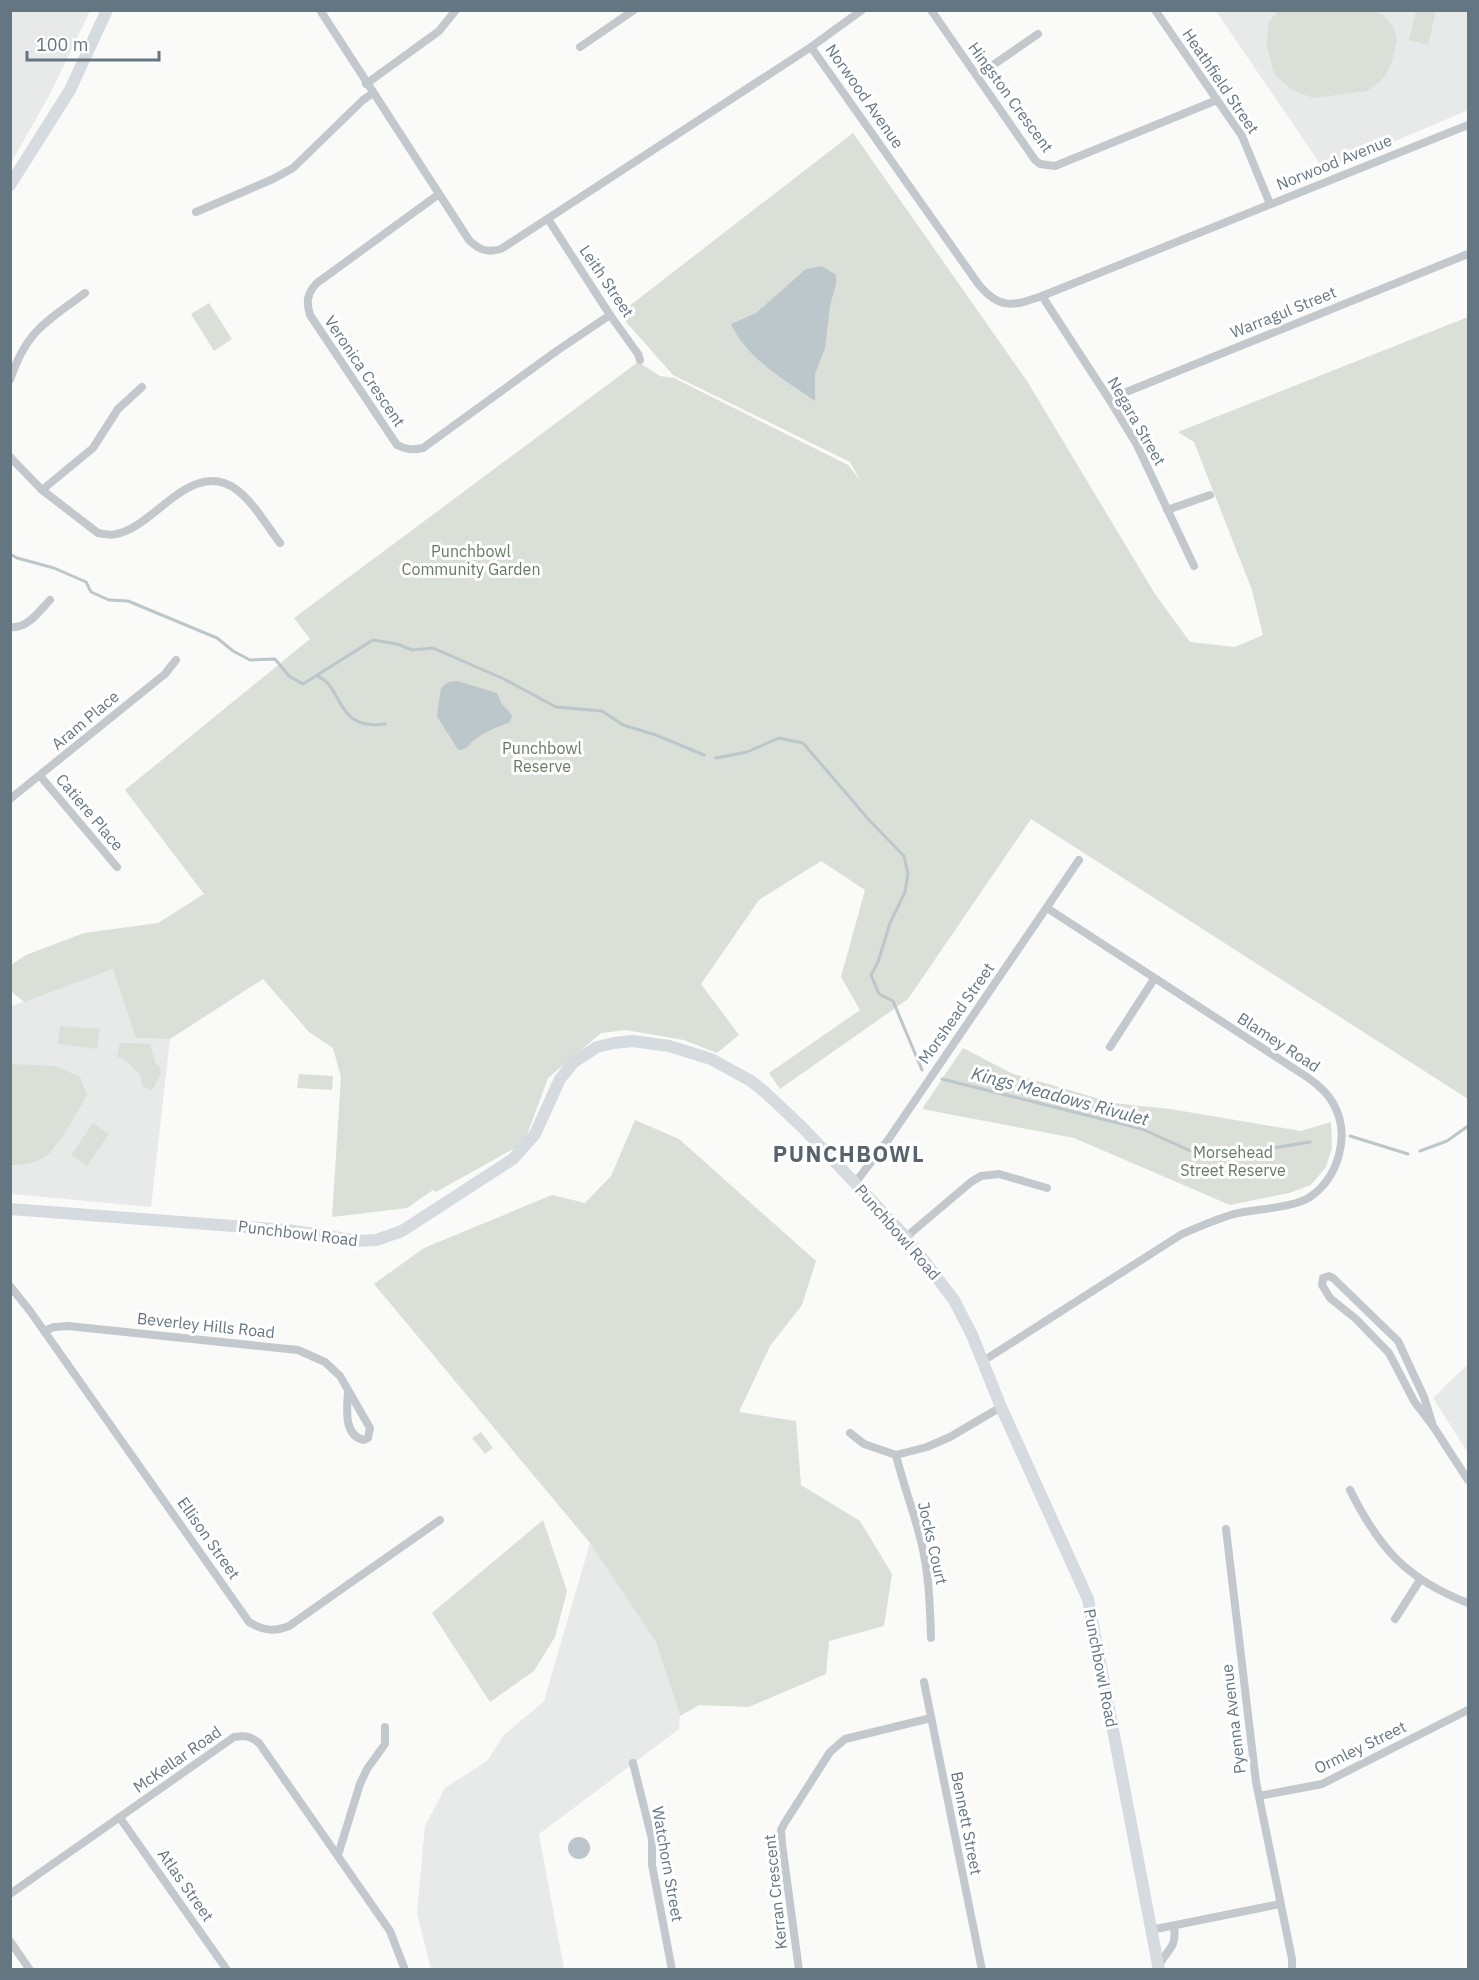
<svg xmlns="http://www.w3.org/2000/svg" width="1479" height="1980" font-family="'IBM Plex Sans',sans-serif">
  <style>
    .built { fill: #e8e9e9 }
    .green { fill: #dadfd7 }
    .water { fill: #bbc7cb }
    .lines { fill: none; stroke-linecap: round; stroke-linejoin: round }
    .stream { stroke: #bbc7cb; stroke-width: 3 }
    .street { stroke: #c3c8cc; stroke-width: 8 }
    .secondary { stroke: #d6dbdf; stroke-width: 12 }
    .labels { text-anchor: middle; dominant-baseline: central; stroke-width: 6; stroke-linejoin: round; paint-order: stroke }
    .street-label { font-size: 16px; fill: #657683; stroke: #fff }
    .park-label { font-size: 16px; fill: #687a64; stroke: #fff }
    .water-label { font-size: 18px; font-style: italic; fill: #60757c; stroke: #fff }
    .district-label { font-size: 22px; font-weight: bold; letter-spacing: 1.5px; fill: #57646e; stroke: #fff }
  </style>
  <rect width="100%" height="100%" fill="#fafaf8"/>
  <g class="built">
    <polygon points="11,11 90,11 50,94 11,163"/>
    <polygon points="1216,11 1468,11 1468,110 1325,171"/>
    <polygon points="113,969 136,1038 170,1039 151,1207 11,1194 11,1006"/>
    <polygon points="1468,1364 1468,1453 1433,1398"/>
    <polygon points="590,1543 656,1642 680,1716 679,1729 539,1834 564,1969 431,1969 417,1913 425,1826 445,1788 487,1761 504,1735 544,1701"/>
  </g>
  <g class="green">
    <polygon points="1278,11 1373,10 1383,15 1394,28 1397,41 1392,62 1384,78 1367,91 1313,98 1292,90 1274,74 1267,46 1268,23"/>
    <polygon points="1416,11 1436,11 1428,45 1409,40"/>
    <polygon points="853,133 1027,381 1155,594 1190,642 1235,647 1263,635 1252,590 1194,442 1178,432 1468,317 1468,1099 1031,819 908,999 780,1089 769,1073 860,1010 841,977 865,890 821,861 759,900 701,984 739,1035 717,1053 684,1040 626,1030 601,1033 548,1078 524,1143 436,1192 433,1190 407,1208 332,1217 341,1077 333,1048 309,1032 263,979 170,1039 136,1038 113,969 24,1002 11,991 11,965 26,955 84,933 158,923 204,894 125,790 310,639 294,618 638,362 660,376 674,378 848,465 860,480 850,462 673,375 619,314"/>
    <polygon points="209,303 232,339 214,351 191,314"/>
    <polygon points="60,1026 100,1029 97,1049 58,1044"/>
    <polygon points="120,1043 150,1044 156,1064 160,1067 161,1074 152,1090 142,1086 141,1076 125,1060 117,1057"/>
    <polygon points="963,1048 1013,1074 1114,1103 1170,1109 1301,1131 1331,1122 1332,1148 1326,1167 1311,1185 1289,1193 1230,1205 1074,1138 922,1109"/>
    <path d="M 13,1064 L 55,1066 L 80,1077 L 87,1095 C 79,1109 58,1147 47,1155 C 37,1163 23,1165 11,1165 L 10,1065 Z"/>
    <polygon points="299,1074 333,1076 332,1090 297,1088"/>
    <polygon points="635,1120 679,1139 816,1261 802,1305 770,1346 739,1412 796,1421 801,1485 860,1521 892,1574 884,1626 829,1641 826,1674 749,1707 699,1705 680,1716 656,1642 590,1543 374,1284 424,1248 552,1195 585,1203 611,1176"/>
    <polygon points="93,1123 109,1134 87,1166 71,1155"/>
    <polygon points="481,1432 493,1448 485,1454 472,1438"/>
    <polygon points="543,1520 567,1591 555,1637 534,1671 490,1702 432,1613"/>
  </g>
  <g class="water">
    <path d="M 822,266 L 836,275 L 836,284 L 830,306 L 825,348 L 815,374 L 815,401 C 784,379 747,359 731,324 L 756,313 L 806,269 Z"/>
    <path d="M 457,681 L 497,693 L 501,703 L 512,715 L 510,722 C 498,727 484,732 474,740 C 468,745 467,750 458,750 L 437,716 L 441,688 L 448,682 Z"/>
    <circle cx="579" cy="1848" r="11"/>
  </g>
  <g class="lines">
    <g class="stream">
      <polyline points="10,554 17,558 54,568 86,582 91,592 109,600 128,601 217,638 233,651 250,660 275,659 289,676 303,684 373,640 397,644 412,650 433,648 504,679 556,707 602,711 623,725 656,735 704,755"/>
      <path d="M 317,676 C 344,686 334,731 385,724"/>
      <polyline points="716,758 747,752 779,738 803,743 870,821 904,856 908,874 905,892 890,923 878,962 871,975 879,994 893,1001 922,1070"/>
      <polyline points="942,1079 1142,1129 1193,1152 1216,1157 1310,1142"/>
      <polyline points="1350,1136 1408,1154"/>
      <polyline points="1420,1151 1447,1141 1468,1126"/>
    </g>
    <g class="street">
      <path d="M 320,10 L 469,240 C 479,250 487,253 501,249 L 811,47 L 979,285 C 1000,310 1013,306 1042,296 L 1468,125"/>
      <polyline points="931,10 1035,160 1040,164 1055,166 1217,100"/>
      <polyline points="1155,10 1242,136 1270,204"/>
      <polyline points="580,47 634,10"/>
      <polyline points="811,47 862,10"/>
      <polyline points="977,76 1038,34"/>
      <polyline points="366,84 439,31 456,10"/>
      <path d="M 439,194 L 317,283 C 307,293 306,302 310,315 L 397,445 C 407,450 413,450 423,448 L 558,350 L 610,315"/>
      <polyline points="196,212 273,179 293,168 363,100 373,93"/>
      <polyline points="548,219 610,315 638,354 640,360"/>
      <polyline points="1042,296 1109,399 1137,445 1194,566"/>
      <path d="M 10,380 C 26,331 45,323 85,293"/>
      <polyline points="1109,399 1468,254"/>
      <path d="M 10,457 L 42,490 L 98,533 C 104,534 110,536 116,534 C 154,528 192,456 237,490 C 254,503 267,526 280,543"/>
      <polyline points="42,490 93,448 118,409 142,387"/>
      <polyline points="1167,510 1210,495"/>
      <path d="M 10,627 C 28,629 39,611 50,600"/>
      <polyline points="41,777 117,867"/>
      <polyline points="10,799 165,674 176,660"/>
      <polyline points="1110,1047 1154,979"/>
      <polyline points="855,1183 888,1140 1079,860"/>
      <polyline points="906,1237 971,1182 981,1176 999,1174 1047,1188"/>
      <path d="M 10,1286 L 30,1311 L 249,1622 C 264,1631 274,1632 289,1626 L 440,1520"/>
      <path d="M 44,1331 L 54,1327 L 68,1326 L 298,1350 L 325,1362 L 340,1376 L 370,1428 L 368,1438 L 364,1440 C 343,1436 347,1407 348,1392"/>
      <path d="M 983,1361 L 1182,1234 C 1199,1227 1216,1219 1234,1214 C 1254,1209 1294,1208 1310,1197 C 1339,1177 1351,1134 1333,1103 C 1327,1092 1317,1084 1307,1077 L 1047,908"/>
      <polyline points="1433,1426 1424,1397 1398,1341 1333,1278 1329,1276 1323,1278 1322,1285 1330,1298 1356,1319 1389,1353 1414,1401 1433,1426 1468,1480"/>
      <polyline points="850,1433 864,1444 896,1455 927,1447 950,1437 1001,1407"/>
      <path d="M 896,1455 C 903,1484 914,1512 921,1541 C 929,1573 930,1605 931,1638"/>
      <path d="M 1350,1490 C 1379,1548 1406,1579 1468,1603"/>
      <polyline points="1226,1529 1256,1782 1292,1959 1292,1970"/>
      <polyline points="1395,1619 1420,1580"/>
      <polyline points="924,1682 982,1970"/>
      <polyline points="633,1763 652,1839 652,1865 672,1970"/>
      <polyline points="1259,1796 1322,1784 1468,1710"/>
      <polyline points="120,1818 227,1970"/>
      <polyline points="338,1855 360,1784 367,1769 385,1744 385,1727"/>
      <path d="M 10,1894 L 234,1737 C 245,1735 250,1736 259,1743 L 390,1931 L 405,1970"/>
      <polyline points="1151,1930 1280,1904"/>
      <polyline points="10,1941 30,1970"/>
      <path d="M 1158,1967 C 1167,1948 1177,1950 1174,1926"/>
      <polyline points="799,1970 782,1844 781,1830 784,1824 830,1752 845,1739 931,1718"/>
    </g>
    <g class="secondary">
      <polyline points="10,185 70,90 107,10"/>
      <polyline points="10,1209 287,1230 358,1241 376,1240 402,1231 513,1159 535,1134 560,1079 574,1062 597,1047 614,1043 633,1041 669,1046 711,1059 751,1081 766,1093 803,1128 906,1237 954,1300 972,1335 1001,1407 1088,1599 1159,1970"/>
    </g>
  </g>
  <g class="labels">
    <g class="street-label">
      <text transform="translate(1221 81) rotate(56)">Heathfield Street</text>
      <text transform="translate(865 96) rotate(55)">Norwood Avenue</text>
      <text transform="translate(1011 97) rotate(54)">Hingston Crescent</text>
      <text transform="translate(1334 162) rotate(-22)">Norwood Avenue</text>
      <text transform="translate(607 281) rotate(56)">Leith Street</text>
      <text transform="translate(1283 312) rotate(-22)">Warragul Street</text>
      <text transform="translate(365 371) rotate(56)">Veronica Crescent</text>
      <text transform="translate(1137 421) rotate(60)">Negara Street</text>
      <text transform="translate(85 720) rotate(-40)">Aram Place</text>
      <text transform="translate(90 812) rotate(50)">Catiere Place</text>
      <text transform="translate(956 1013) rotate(-55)">Morshead Street</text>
      <text transform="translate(1279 1042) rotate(33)">Blamey Road</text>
      <text transform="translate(898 1232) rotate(49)">Punchbowl Road</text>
      <text transform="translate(298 1233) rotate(7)">Punchbowl Road</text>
      <text transform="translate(206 1325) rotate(6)">Beverley Hills Road</text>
      <text transform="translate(209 1538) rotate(55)">Ellison Street</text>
      <text transform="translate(933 1543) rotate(77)">Jocks Court</text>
      <text transform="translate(1101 1668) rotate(79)">Punchbowl Road</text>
      <text transform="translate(1233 1719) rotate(-97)">Pyenna Avenue</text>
      <text transform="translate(1360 1747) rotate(-26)">Ormley Street</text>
      <text transform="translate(177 1759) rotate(-35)">McKellar Road</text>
      <text transform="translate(967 1823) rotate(79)">Bennett Street</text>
      <text transform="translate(668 1864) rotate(80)">Watchorn Street</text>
      <text transform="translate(186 1885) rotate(55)">Atlas Street</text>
      <text transform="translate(775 1892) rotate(-96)">Kerran Crescent</text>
    </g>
    <g class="park-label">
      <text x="471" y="551">Punchbowl<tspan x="471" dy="18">Community Garden</tspan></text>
      <text x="542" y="748">Punchbowl<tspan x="542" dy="18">Reserve</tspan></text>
      <text x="1233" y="1152">Morsehead<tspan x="1233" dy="18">Street Reserve</tspan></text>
    </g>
    <g class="water-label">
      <text transform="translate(1060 1096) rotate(15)">Kings Meadows Rivulet</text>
    </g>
    <g class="district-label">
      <text x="849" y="1153">PUNCHBOWL</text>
    </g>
  </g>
  <rect width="1479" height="1980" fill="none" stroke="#657683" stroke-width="24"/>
  <path d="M27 51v9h132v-9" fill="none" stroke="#657683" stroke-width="3"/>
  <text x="36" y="51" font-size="18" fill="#657683" stroke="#ffffff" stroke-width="4.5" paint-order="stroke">100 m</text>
</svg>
